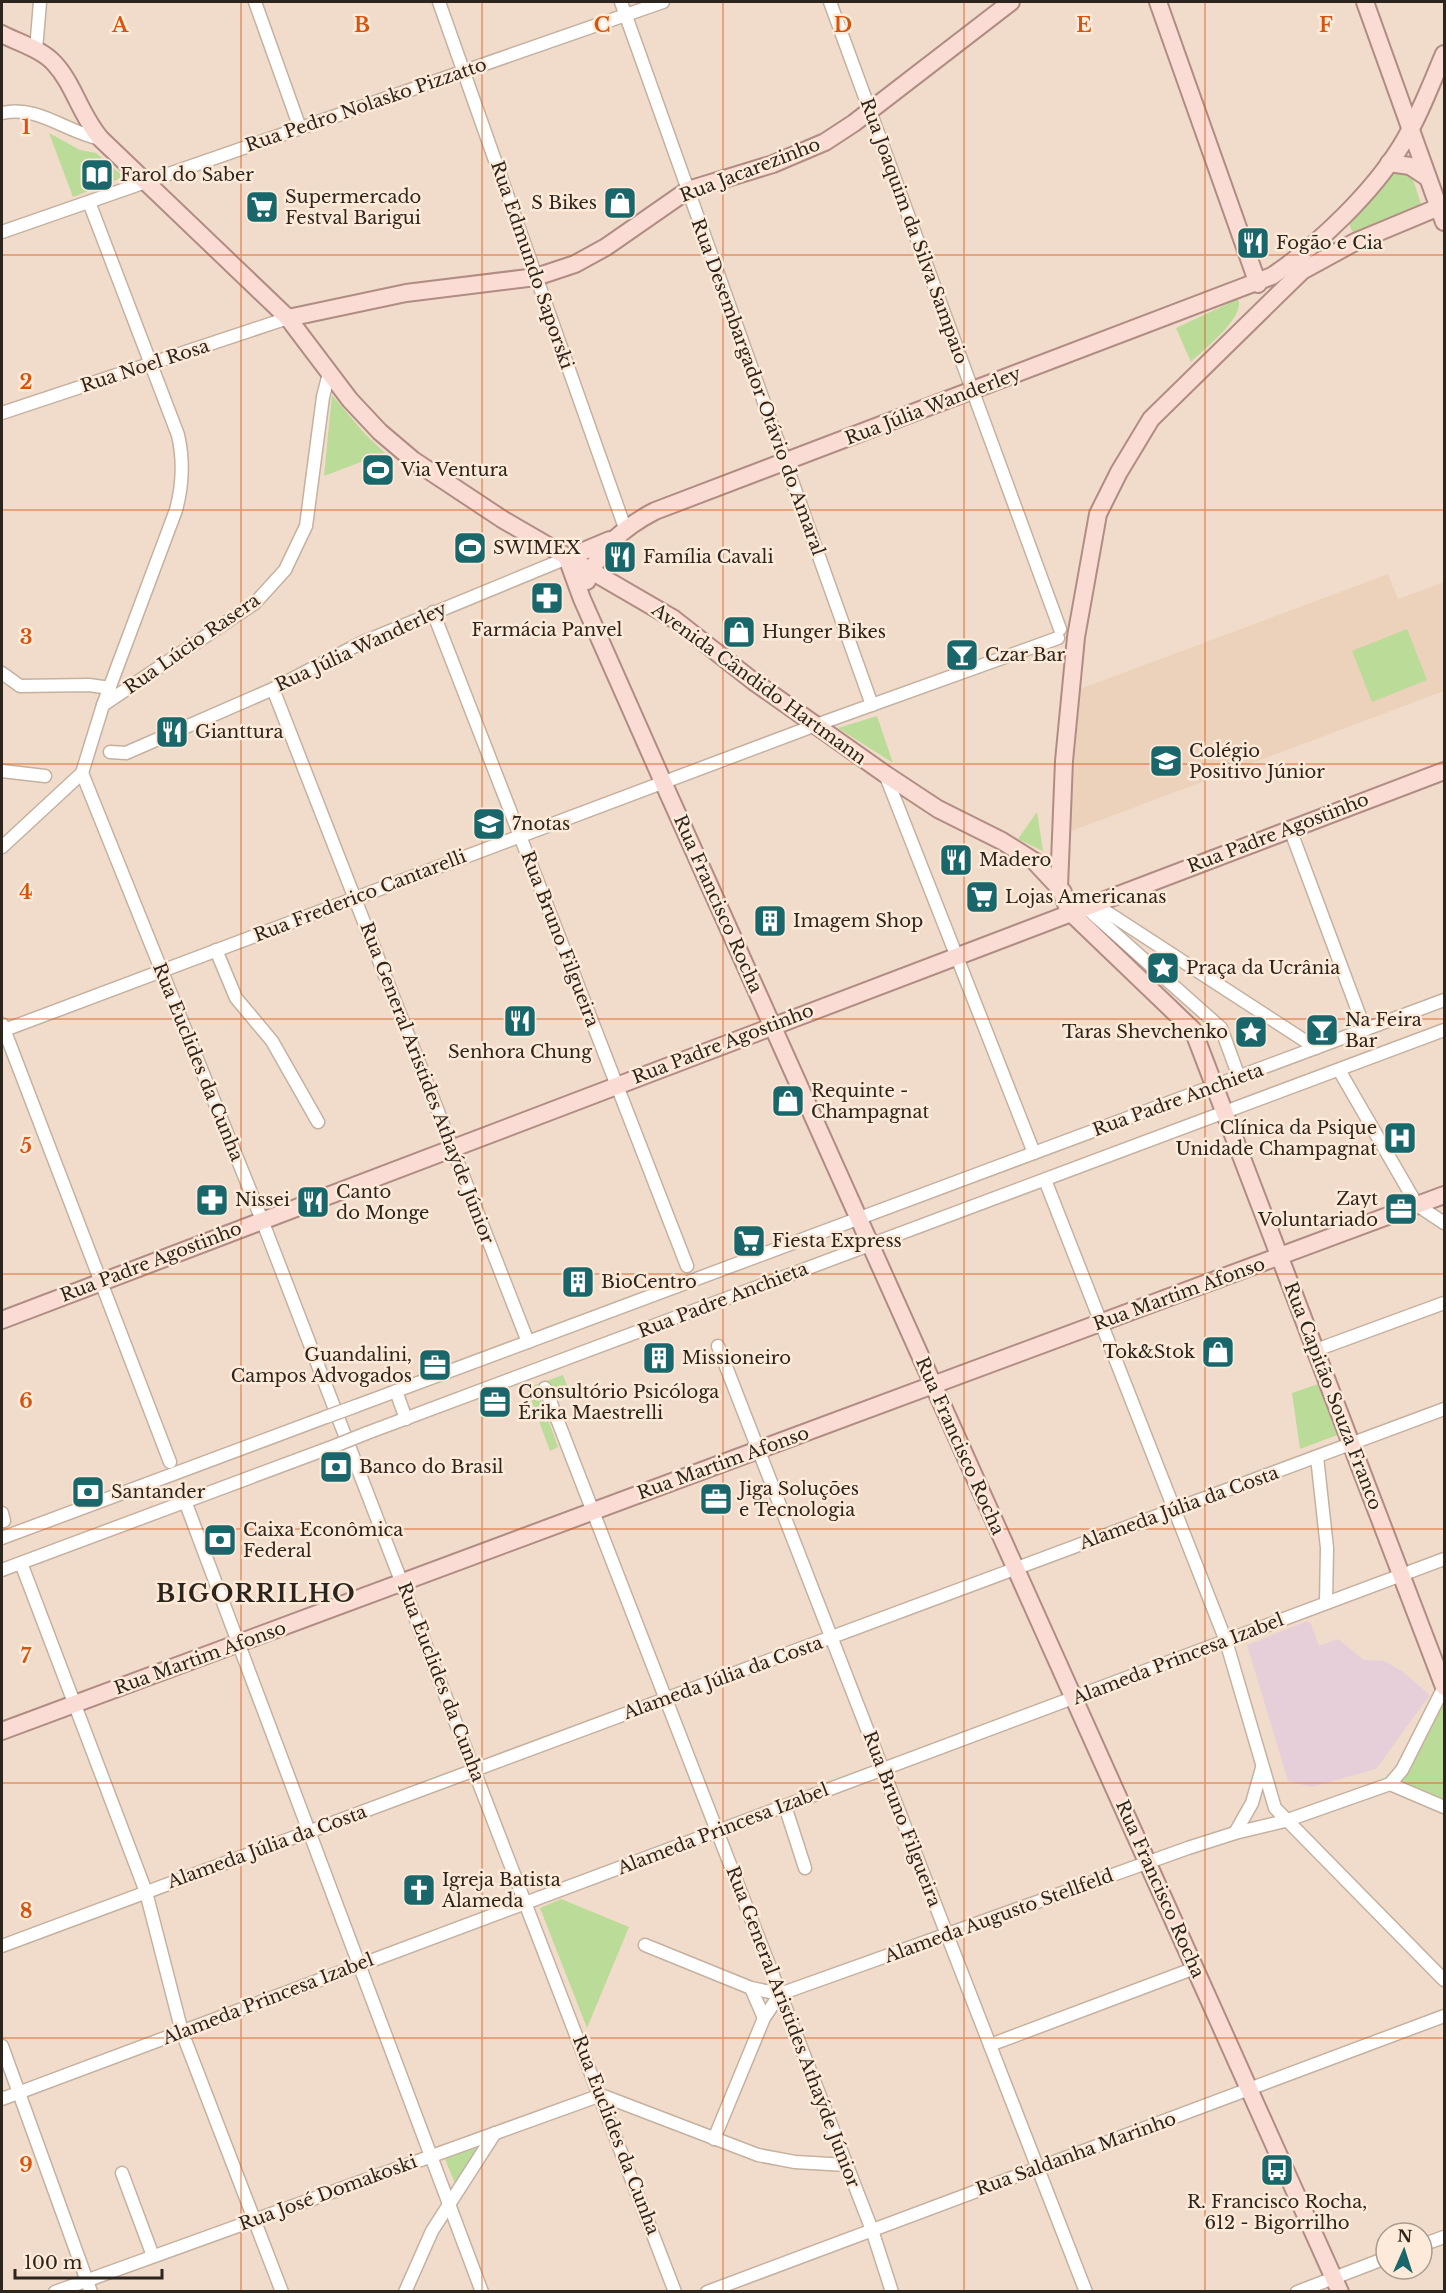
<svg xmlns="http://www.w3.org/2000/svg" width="1446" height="2293" font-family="'Libre Baskerville',serif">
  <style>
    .built { fill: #ecd2bb }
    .medical { fill: #e7cfda }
    .green { fill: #bbdb98 }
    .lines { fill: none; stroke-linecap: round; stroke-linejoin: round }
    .minor-casing { stroke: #c5b1a0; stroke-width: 15 }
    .major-casing { stroke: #b08c83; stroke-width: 20 }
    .minor { stroke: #fff; stroke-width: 12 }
    .major { stroke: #fadcd5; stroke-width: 16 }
    .minor-bridge-casing { stroke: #c5b1a0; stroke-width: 15; stroke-linecap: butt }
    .minor-bridge { stroke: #fff; stroke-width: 12 }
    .grid { fill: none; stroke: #d5540e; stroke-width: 1.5; stroke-opacity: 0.55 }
    .labels { text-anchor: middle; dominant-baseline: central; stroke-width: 5; stroke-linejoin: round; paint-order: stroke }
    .street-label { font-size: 18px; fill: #2c251e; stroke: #feead8 }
    .poi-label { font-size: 18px; fill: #2c251e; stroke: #feead8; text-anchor: start }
    .district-label { font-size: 24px; font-weight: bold; letter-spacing: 1.5px; fill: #2c251e; stroke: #feead8 }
    .grid-label { font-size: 20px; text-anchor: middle; font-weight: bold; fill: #d5540e; stroke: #feead8; stroke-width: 5; stroke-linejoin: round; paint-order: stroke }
  </style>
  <rect width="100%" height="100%" fill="#f1dccb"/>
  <polygon class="built" points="1388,574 1398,599 1444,582 1444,691 1069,832 1080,689"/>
  <polygon class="medical" points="1307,1621 1311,1624 1319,1646 1338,1639 1364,1660 1384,1661 1402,1671 1430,1695 1376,1769 1312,1787 1288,1781 1247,1645"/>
  <g class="green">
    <polygon points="49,133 80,150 96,153 124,177 73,197"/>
    <polygon points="1404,152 1422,207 1357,234 1352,231 1349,223 1352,217"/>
    <path d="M 1238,299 C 1246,317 1204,349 1191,362 L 1176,328 Z"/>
    <polygon points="332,395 364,433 385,453 324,476"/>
    <polygon points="1407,629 1427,680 1372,702 1352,651"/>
    <polygon points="877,716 893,763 838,728"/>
    <polygon points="1037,812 1043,851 1018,839"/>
    <polygon points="563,1375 568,1388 540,1397 558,1447 550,1451 527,1388"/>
    <polygon points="1321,1383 1340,1434 1300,1449 1292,1393"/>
    <polygon points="1444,1687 1444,1807 1398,1786 1397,1777"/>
    <polygon points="561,1899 629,1927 587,2028 540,1908"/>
    <polygon points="481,2146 456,2186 445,2159"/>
  </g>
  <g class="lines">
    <g class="minor-casing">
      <g id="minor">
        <polyline points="255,2 300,128"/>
        <polyline points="439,2 625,528"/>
        <polyline points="621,2 872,705"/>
        <polyline points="830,2 1060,629"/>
        <polyline points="36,50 40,2"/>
        <path d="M 2,113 C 39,105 65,132 101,139"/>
        <polyline points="2,232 663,2"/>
        <polyline points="2,413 288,318"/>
        <polyline points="433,612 687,1266"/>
        <polyline points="2,673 20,686 89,685 110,688"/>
        <polyline points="273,689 528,1342"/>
        <polyline points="103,705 255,603 285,570 306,526 323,397 329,373"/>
        <polyline points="110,752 126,753 273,689 361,643 567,558"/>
        <polyline points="2,771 45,776"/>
        <polyline points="82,773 262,1220 675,2292"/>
        <polyline points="885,774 1034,1153"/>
        <polyline points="1290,829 1365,1030"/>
        <path d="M 2,847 L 82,773 L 103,705 L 176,510 C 183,484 184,461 178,435 L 89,202"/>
        <polyline points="1093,903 1316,1048"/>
        <polyline points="1084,906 1221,1028 1239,1077"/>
        <polyline points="216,950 236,998 272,1041 318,1122"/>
        <polyline points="2,1024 170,1462"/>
        <polyline points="2,1031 816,725 1058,638"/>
        <polyline points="1339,1070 1417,1205 1444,1223"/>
        <polyline points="1045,1180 1226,1641 1275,1808 1444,1980"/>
        <polyline points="718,1346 1086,2292"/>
        <polyline points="1316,1350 1444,1303"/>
        <polyline points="545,1388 872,2230 892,2292"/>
        <polyline points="396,1391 406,1419"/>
        <polyline points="356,1406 1444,1000"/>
        <polyline points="367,1433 1444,1030"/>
        <polyline points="1317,1457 1327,1548 1326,1603"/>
        <polyline points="185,1501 482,2292"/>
        <polyline points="2,1513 4,1521"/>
        <polyline points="2,1538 326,1417"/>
        <polyline points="21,1563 146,1892 182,2032 282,2292"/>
        <polyline points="2,1570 337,1445"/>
        <polyline points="1390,1784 1444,1807"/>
        <polyline points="785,1806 805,1868"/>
        <polyline points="1235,1833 1252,1803 1262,1768"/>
        <polyline points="645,1945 751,1988 780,1994"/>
        <polyline points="2,1946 1444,1409"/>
        <polyline points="751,1988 764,2018"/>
        <polyline points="780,1994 1188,1848 1235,1833 1285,1821 1390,1784 1402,1770 1444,1687"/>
        <polyline points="990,2045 1195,1968"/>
        <polyline points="2,2046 91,2292"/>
        <polyline points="2,2099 1444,1559"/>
        <polyline points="714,2139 764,2018 780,1994"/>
        <polyline points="122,2173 153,2256"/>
        <polyline points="1422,2245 1444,2237"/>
        <polyline points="55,2292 601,2095 758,2155 795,2162 847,2165"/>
        <polyline points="405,2292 432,2231 495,2133"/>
        <polyline points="707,2292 1444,2016"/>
        <polyline points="1297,2292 1386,2258"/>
      </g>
    </g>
    <g class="major-casing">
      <g id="major">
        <polyline points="1158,2 1258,284"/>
        <polyline points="1365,2 1444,222"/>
        <path d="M 2,34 C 19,43 41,49 54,63 C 74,84 80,115 101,139 L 288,318 L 350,400 L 380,432 L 413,460 L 502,519 L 674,619 L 753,681 L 885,774 L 938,809 L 1002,841 L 1034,861 L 1063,892"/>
        <polyline points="1389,163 1410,166 1428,178"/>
        <polyline points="1444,205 1355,242 1302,271 1151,419 1119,472 1098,514 1076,637 1064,761 1059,887 1069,911 1193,1030 1444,1687"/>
        <polyline points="288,318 406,293 536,277 575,264 606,247 688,190 773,164 825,142 854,123 1011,2"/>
        <polyline points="567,558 582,599 663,782 1340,2292"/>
        <polyline points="567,558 610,540"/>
        <path d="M 587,581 C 599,548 624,527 655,511 L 1272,276 C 1318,245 1372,193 1401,146 C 1419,117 1431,84 1444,54"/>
        <polyline points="2,1320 1444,771"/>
        <polyline points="2,1731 1444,1195"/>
      </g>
    </g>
    <use href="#minor" class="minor"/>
    <use href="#major" class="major"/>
    <g class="minor-bridge-casing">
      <g id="minor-bridge">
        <polyline points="326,1417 356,1406"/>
        <polyline points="337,1445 367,1433"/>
      </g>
    </g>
    <use href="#minor-bridge" class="minor-bridge"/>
  </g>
  <path class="grid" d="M 241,2 L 241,2292M 482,2 L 482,2292M 723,2 L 723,2292M 964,2 L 964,2292M 1205,2 L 1205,2292M 2,255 L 1444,255M 2,510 L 1444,510M 2,764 L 1444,764M 2,1019 L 1444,1019M 2,1274 L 1444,1274M 2,1529 L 1444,1529M 2,1783 L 1444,1783M 2,2038 L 1444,2038"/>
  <defs>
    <g id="library-square" transform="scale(1.725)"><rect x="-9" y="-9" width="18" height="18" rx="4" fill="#19676a" stroke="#feead8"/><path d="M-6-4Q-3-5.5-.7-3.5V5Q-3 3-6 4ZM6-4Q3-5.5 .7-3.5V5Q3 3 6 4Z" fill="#fff"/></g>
    <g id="shop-square" transform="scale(1.725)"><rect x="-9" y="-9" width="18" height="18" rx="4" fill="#19676a" stroke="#feead8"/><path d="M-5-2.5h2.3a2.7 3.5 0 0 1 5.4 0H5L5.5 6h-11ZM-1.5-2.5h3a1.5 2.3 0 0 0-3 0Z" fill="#fff"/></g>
    <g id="supermarket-square" transform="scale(1.725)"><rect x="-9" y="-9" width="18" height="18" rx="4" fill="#19676a" stroke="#feead8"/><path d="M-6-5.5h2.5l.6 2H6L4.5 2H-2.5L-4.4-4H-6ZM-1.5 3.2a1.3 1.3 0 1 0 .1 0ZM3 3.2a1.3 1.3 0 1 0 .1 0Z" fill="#fff"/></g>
    <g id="restaurant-square" transform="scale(1.725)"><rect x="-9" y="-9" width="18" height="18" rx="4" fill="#19676a" stroke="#feead8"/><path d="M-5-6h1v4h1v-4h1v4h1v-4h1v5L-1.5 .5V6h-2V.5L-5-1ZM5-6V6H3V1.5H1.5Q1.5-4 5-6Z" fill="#fff"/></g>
    <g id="stadium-square" transform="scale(1.725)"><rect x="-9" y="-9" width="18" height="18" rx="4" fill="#19676a" stroke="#feead8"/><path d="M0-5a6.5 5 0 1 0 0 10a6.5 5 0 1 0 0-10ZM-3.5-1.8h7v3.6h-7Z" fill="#fff"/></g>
    <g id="pharmacy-square" transform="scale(1.725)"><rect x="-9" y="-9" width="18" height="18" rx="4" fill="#19676a" stroke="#feead8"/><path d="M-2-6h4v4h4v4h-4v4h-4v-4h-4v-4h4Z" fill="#fff"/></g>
    <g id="bar-square" transform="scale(1.725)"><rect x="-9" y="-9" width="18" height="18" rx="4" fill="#19676a" stroke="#feead8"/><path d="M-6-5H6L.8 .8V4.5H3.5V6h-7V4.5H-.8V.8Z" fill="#fff"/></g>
    <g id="school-square" transform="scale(1.725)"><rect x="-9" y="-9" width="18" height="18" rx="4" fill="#19676a" stroke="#feead8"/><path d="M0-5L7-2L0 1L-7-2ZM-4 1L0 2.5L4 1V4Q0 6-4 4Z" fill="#fff"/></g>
    <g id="building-square" transform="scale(1.725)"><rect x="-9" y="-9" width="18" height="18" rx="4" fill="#19676a" stroke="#feead8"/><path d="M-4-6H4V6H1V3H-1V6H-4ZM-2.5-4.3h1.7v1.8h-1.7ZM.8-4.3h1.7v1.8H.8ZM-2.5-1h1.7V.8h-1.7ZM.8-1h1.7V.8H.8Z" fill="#fff"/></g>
    <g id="sight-square" transform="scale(1.725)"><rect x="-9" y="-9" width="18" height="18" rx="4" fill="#19676a" stroke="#feead8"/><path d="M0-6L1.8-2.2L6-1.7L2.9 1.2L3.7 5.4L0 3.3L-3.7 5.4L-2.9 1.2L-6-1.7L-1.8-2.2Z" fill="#fff"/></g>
    <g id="hospital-square" transform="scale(1.725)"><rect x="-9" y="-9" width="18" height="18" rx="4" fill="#19676a" stroke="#feead8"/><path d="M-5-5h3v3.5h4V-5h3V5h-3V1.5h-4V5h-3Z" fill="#fff"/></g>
    <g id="office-square" transform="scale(1.725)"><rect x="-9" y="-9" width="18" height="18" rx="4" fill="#19676a" stroke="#feead8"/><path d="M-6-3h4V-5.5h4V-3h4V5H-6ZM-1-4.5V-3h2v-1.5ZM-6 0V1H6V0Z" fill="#fff"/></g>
    <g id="bank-square" transform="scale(1.725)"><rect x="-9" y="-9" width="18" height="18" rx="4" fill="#19676a" stroke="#feead8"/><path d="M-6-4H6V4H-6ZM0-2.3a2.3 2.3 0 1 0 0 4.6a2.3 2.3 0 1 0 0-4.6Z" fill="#fff"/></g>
    <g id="church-square" transform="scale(1.725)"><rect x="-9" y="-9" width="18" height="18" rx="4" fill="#19676a" stroke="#feead8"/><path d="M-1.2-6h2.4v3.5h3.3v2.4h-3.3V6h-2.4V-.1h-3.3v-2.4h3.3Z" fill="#fff"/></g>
    <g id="bus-square" transform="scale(1.725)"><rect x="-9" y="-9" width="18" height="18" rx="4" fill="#19676a" stroke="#feead8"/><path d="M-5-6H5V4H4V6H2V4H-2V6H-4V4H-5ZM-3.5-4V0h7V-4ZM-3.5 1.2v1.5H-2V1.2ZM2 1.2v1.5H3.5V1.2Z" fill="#fff"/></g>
  </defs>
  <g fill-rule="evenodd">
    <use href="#library-square" x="97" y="175"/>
    <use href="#shop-square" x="620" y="203"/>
    <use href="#supermarket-square" x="262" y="207"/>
    <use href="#restaurant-square" x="1253" y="243"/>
    <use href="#stadium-square" x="378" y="470"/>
    <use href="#stadium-square" x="470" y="548"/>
    <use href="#restaurant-square" x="620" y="557"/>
    <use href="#pharmacy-square" x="547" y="598"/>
    <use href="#shop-square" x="739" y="632"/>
    <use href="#bar-square" x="962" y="655"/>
    <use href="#restaurant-square" x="172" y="732"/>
    <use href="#school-square" x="1166" y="761"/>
    <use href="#school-square" x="489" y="824"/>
    <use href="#restaurant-square" x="956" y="860"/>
    <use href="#supermarket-square" x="982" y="897"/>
    <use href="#building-square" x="770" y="921"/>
    <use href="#sight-square" x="1163" y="968"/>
    <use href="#restaurant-square" x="520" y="1021"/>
    <use href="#bar-square" x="1322" y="1030"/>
    <use href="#sight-square" x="1251" y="1032"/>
    <use href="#shop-square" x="788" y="1101"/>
    <use href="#hospital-square" x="1400" y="1138"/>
    <use href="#pharmacy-square" x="212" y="1200"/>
    <use href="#restaurant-square" x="313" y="1202"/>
    <use href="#office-square" x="1401" y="1209"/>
    <use href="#supermarket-square" x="749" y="1241"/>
    <use href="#building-square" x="578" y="1282"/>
    <use href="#shop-square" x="1218" y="1352"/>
    <use href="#building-square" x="659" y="1358"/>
    <use href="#office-square" x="435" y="1365"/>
    <use href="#office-square" x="495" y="1402"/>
    <use href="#bank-square" x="336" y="1467"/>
    <use href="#bank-square" x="88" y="1492"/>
    <use href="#office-square" x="716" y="1499"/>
    <use href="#bank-square" x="220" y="1540"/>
    <use href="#church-square" x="419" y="1890"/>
    <use href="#bus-square" x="1277" y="2170"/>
  </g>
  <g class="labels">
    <g class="street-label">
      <text transform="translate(366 105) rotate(-19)">Rua Pedro Nolasko Pizzatto</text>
      <text transform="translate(750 170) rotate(-21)">Rua Jacarezinho</text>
      <text transform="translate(914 231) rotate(70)">Rua Joaquim da Silva Sampaio</text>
      <text transform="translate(532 265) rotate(71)">Rua Edmundo Saporski</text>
      <text transform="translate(145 366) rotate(-18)">Rua Noel Rosa</text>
      <text transform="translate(758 387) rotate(70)">Rua Desembargador Otávio do Amaral</text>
      <text transform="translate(933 406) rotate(-21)">Rua Júlia Wanderley</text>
      <text transform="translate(192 644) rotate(-35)">Rua Lúcio Rasera</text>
      <text transform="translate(361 647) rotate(-25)">Rua Júlia Wanderley</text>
      <text transform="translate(759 684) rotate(36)">Avenida Cândido Hartmann</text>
      <text transform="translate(1278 833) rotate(-21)">Rua Padre Agostinho</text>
      <text transform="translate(360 896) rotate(-21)">Rua Frederico Cantarelli</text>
      <text transform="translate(718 904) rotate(66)">Rua Francisco Rocha</text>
      <text transform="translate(560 939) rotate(69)">Rua Bruno Filgueira</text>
      <text transform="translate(723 1044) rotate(-21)">Rua Padre Agostinho</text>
      <text transform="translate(198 1062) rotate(68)">Rua Euclides da Cunha</text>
      <text transform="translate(427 1083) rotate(69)">Rua General Aristides Athaýde Júnior</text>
      <text transform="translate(1178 1100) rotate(-20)">Rua Padre Anchieta</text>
      <text transform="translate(151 1262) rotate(-21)">Rua Padre Agostinho</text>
      <text transform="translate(1179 1294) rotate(-20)">Rua Martim Afonso</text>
      <text transform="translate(723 1300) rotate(-21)">Rua Padre Anchieta</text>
      <text transform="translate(1333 1396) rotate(69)">Rua Capitão Souza Franco</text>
      <text transform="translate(960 1446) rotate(66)">Rua Francisco Rocha</text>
      <text transform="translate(723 1463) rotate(-20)">Rua Martim Afonso</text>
      <text transform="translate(1179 1508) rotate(-20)">Alameda Júlia da Costa</text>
      <text transform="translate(200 1658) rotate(-20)">Rua Martim Afonso</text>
      <text transform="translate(1178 1659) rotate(-21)">Alameda Princesa Izabel</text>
      <text transform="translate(723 1678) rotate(-20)">Alameda Júlia da Costa</text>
      <text transform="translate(441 1682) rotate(69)">Rua Euclides da Cunha</text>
      <text transform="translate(902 1819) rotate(69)">Rua Bruno Filgueira</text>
      <text transform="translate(723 1829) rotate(-21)">Alameda Princesa Izabel</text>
      <text transform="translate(267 1847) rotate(-20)">Alameda Júlia da Costa</text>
      <text transform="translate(1160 1889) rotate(66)">Rua Francisco Rocha</text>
      <text transform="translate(999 1916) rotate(-20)">Alameda Augusto Stellfeld</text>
      <text transform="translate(268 1999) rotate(-21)">Alameda Princesa Izabel</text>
      <text transform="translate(793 2027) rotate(69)">Rua General Aristides Athaýde Júnior</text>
      <text transform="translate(616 2135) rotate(69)">Rua Euclides da Cunha</text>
      <text transform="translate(1076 2154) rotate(-20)">Rua Saldanha Marinho</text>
      <text transform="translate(328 2193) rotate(-20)">Rua José Domakoski</text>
    </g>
    <g class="poi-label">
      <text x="120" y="175">Farol do Saber</text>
      <text x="285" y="197">Supermercado<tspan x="285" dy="21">Festval Barigui</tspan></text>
      <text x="597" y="203" text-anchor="end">S Bikes</text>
      <text x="1276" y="243">Fogão e Cia</text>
      <text x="401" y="470">Via Ventura</text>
      <text x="493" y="548">SWIMEX</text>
      <text x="643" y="557">Família Cavali</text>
      <text x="547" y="630" text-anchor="middle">Farmácia Panvel</text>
      <text x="762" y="632">Hunger Bikes</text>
      <text x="985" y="655">Czar Bar</text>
      <text x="195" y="732">Gianttura</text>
      <text x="1189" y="751">Colégio<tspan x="1189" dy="21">Positivo Júnior</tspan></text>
      <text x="512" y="824">7notas</text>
      <text x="979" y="860">Madero</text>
      <text x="1005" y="897">Lojas Americanas</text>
      <text x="793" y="921">Imagem Shop</text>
      <text x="1186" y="968">Praça da Ucrânia</text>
      <text x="1345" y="1020">Na Feira<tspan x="1345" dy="21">Bar</tspan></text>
      <text x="1228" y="1032" text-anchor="end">Taras Shevchenko</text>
      <text x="520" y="1052" text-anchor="middle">Senhora Chung</text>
      <text x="811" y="1091">Requinte -<tspan x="811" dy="21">Champagnat</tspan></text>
      <text x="1377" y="1128" text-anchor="end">Clínica da Psique<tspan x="1377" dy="21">Unidade Champagnat</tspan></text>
      <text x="336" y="1192">Canto<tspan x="336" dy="21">do Monge</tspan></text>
      <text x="1378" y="1199" text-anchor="end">Zayt<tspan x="1378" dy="21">Voluntariado</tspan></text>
      <text x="235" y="1200">Nissei</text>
      <text x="772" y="1241">Fiesta Express</text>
      <text x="601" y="1282">BioCentro</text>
      <text x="1195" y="1352" text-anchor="end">Tok&amp;Stok</text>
      <text x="412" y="1355" text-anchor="end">Guandalini,<tspan x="412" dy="21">Campos Advogados</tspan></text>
      <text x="682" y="1358">Missioneiro</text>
      <text x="518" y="1392">Consultório Psicóloga<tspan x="518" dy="21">Érika Maestrelli</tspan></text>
      <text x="359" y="1467">Banco do Brasil</text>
      <text x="739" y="1489">Jiga Soluções<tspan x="739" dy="21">e Tecnologia</tspan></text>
      <text x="111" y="1492">Santander</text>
      <text x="243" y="1530">Caixa Econômica<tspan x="243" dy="21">Federal</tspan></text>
      <text x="442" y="1880">Igreja Batista<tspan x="442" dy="21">Alameda</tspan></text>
      <text x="1277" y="2202" text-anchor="middle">R. Francisco Rocha,<tspan x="1277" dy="21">612 - Bigorrilho</tspan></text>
    </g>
    <g class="district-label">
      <text x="256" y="1593">BIGORRILHO</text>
    </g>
  </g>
  <g class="grid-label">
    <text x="120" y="32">A</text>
    <text x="362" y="32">B</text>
    <text x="602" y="32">C</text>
    <text x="843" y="32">D</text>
    <text x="1084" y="32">E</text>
    <text x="1326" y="32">F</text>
    <text x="26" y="134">1</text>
    <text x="26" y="389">2</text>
    <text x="26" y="644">3</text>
    <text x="26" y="899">4</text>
    <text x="26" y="1153">5</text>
    <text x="26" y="1408">6</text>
    <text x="26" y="1663">7</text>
    <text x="26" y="1918">8</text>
    <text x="26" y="2172">9</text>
  </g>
  <rect width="1446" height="2293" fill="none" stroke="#2c251e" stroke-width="6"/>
  <g transform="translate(1404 2251) rotate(3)"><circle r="28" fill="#feead8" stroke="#aa9b8e" stroke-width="1.5"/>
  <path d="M0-4.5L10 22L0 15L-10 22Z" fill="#19676a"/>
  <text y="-9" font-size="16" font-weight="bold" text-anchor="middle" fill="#2c251e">N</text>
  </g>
  <path d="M15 2269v9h147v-9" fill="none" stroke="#2c251e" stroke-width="3"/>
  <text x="24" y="2269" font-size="18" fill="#2c251e" stroke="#feead8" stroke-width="4.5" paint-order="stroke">100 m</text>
</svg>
